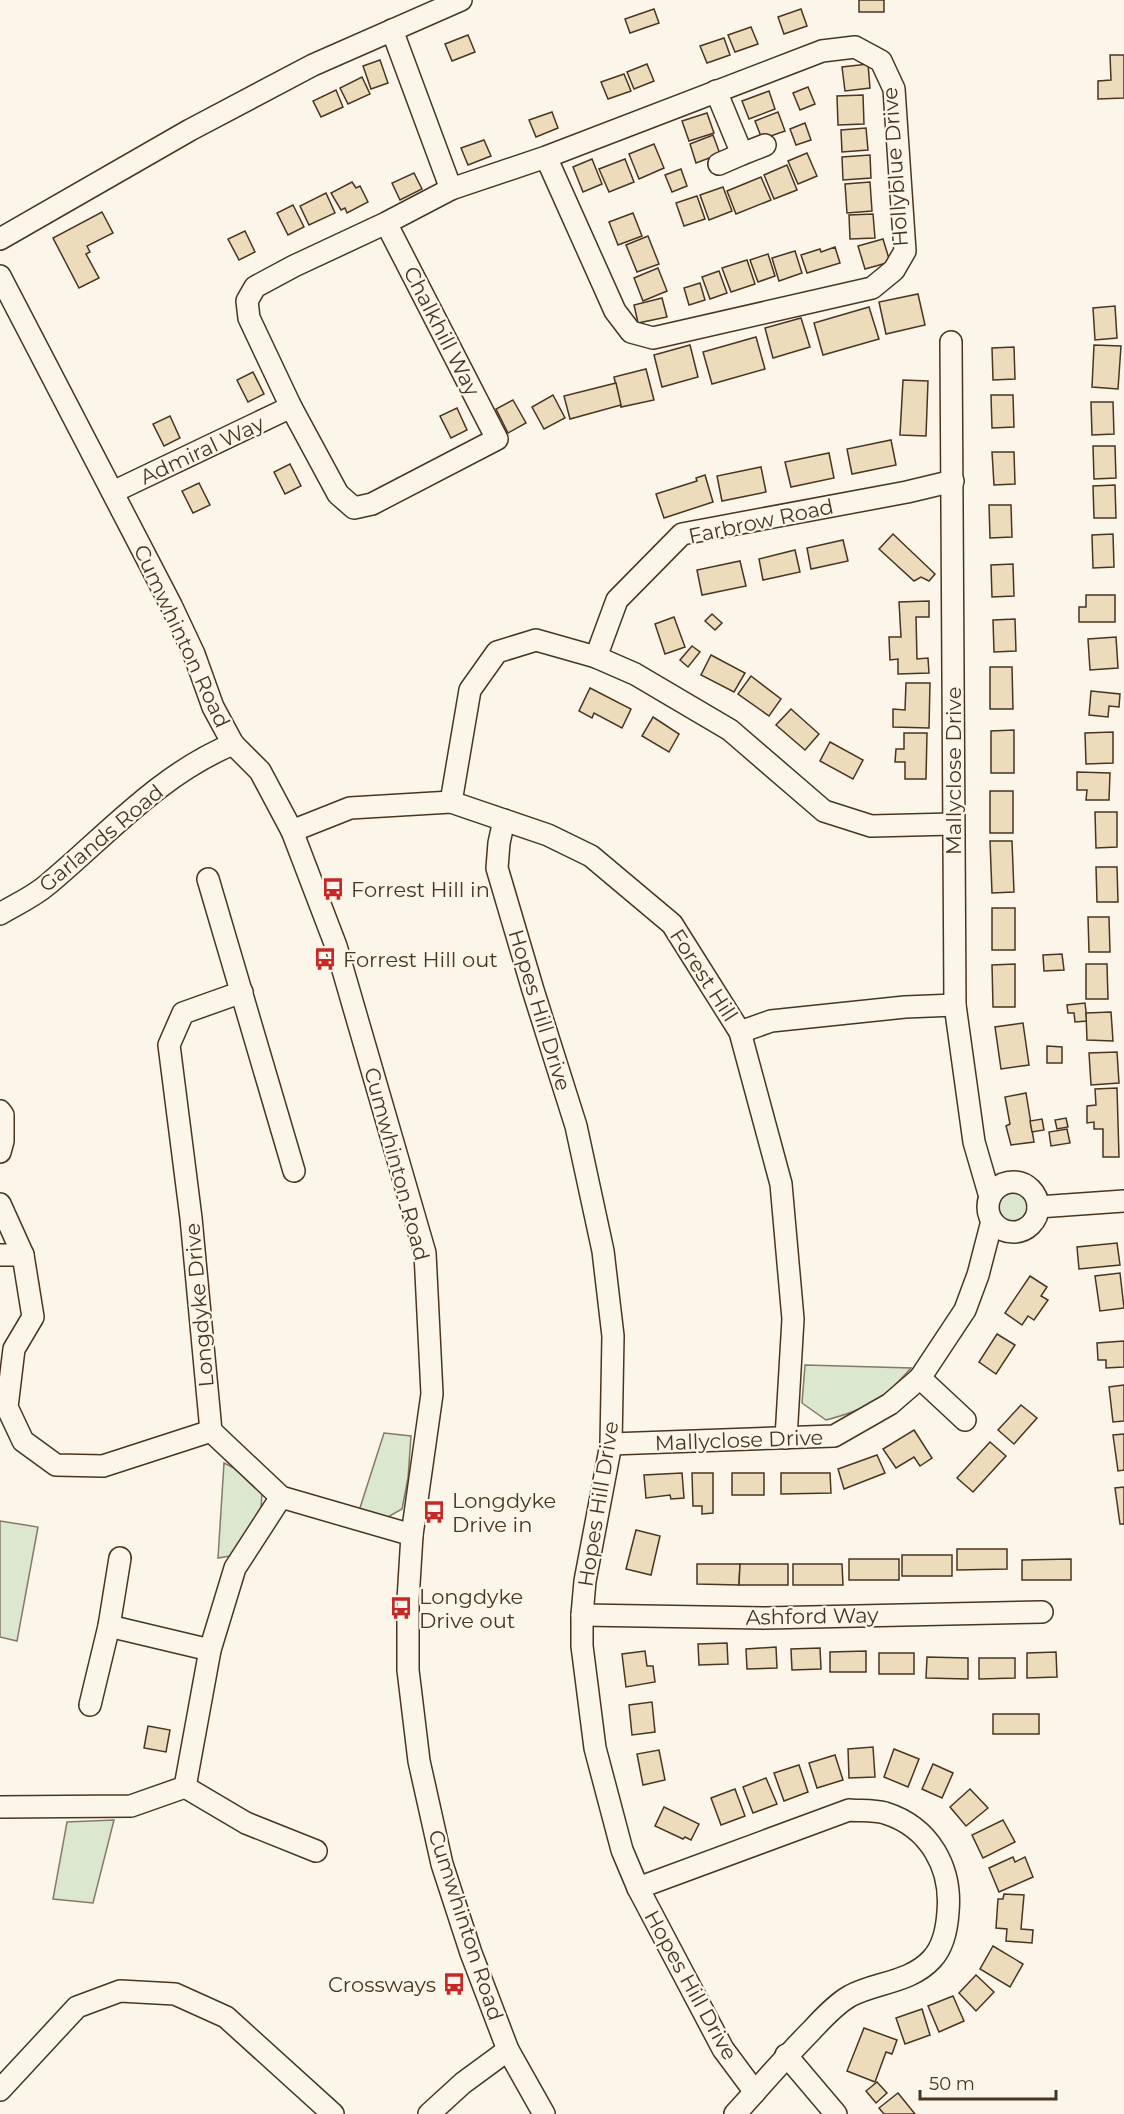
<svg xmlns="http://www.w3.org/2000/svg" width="1124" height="2114" font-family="Montserrat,sans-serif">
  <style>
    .green { fill: #dce7d0; stroke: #887966; stroke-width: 1.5 }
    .building { fill: #ecdcbc; stroke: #4a3520; stroke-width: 1.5 }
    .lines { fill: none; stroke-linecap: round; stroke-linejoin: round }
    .minor-casing { stroke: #4a3520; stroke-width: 24 }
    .minor { stroke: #fbf6e9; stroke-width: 21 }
    .labels { text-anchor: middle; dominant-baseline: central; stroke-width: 4.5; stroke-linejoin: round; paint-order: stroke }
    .street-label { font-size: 21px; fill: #4a3520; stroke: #fbf6e9 }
    .poi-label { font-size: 21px; fill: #4a3520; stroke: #fbf6e9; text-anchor: start }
  </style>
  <rect width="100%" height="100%" fill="#fbf6e9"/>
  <g class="green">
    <circle cx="1015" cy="1207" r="16"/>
    <path d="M 805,1365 L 911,1368 C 882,1401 868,1409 826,1420 L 802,1403 Z"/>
    <polygon points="384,1433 411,1436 408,1478 402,1509 388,1517 359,1511"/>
    <polygon points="224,1463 238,1470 262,1493 261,1509 230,1556 218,1558"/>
    <polygon points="0,1521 38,1527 17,1641 0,1637"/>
    <polygon points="114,1820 93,1903 53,1899 67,1822"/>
  </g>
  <g class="building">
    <rect x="859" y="0" width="25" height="12"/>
    <polygon points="654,9 659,23 630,33 625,19"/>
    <polygon points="801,9 807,26 784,34 778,17"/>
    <polygon points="751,27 758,44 735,52 728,35"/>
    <polygon points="468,35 475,52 452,61 445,44"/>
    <polygon points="724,38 730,55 707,63 700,46"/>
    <polygon points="1110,55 1124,55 1124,98 1098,99 1098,81 1111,80"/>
    <polygon points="380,60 388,83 371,89 363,66"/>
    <polygon points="647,64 654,81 634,89 627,72"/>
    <polygon points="868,64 870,88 845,91 842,67"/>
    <polygon points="624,74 631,91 608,99 601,82"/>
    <polygon points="362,77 370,94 348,104 340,88"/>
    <polygon points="808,87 815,104 800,110 793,93"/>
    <polygon points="336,90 343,107 321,117 313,101"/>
    <polygon points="769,91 775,109 749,119 742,101"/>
    <polygon points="863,95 864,124 838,125 837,96"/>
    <polygon points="552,112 558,128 536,137 529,120"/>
    <polygon points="778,112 785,131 762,139 755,121"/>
    <polygon points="707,113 714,133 689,141 682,121"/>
    <polygon points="805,123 811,140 796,145 790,129"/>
    <polygon points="866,128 868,150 842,152 841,130"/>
    <polygon points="713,135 720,154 696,163 690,144"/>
    <polygon points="484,140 491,156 468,165 461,148"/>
    <polygon points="654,144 664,168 639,179 629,154"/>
    <polygon points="807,153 817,176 798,184 788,161"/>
    <polygon points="870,155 871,178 843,180 842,157"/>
    <polygon points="592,159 602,184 583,192 573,167"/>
    <polygon points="625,159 634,182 609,192 599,169"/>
    <polygon points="787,165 797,190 774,199 764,175"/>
    <polygon points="681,169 687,186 672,192 665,175"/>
    <polygon points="414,173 422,189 400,200 392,183"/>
    <polygon points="761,177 771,200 736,214 727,191"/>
    <polygon points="352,182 356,188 360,186 368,202 347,213 345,208 341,210 331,193"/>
    <polygon points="870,182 872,211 847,213 845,184"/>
    <polygon points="723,187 732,211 709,220 700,195"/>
    <polygon points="326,193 335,213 309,225 300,206"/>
    <polygon points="697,196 705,219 684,226 676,203"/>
    <polygon points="293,205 304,227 288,235 277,213"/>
    <polygon points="102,212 113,233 87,246 90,252 86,254 99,278 79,288 53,238"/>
    <polygon points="633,213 642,236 618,245 609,222"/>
    <polygon points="873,214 875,238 850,239 849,215"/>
    <polygon points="245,231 255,252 239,260 228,239"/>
    <polygon points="648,236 659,264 637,272 626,245"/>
    <polygon points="883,239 890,262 865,269 858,246"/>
    <polygon points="835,247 840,263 807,273 801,255 820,249 821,252"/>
    <polygon points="795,251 802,273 779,281 772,258"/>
    <polygon points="768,254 775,276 758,282 750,260"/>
    <polygon points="747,260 755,284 731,292 722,268"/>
    <polygon points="658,268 667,291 643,301 634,278"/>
    <polygon points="719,271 727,293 710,299 702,277"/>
    <polygon points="700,283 705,300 689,305 684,288"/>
    <polygon points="918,294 925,325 886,334 879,302"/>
    <polygon points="662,298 667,317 638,323 634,305"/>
    <polygon points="1115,306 1117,338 1095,340 1093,308"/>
    <polygon points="869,307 879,339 823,355 814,323"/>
    <polygon points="801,318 810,347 773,358 765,328"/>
    <polygon points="756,337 765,369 712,384 703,352"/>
    <polygon points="690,345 698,377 662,387 654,355"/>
    <polygon points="1094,345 1121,346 1118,389 1092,387"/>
    <polygon points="1014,347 1015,379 993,380 992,348"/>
    <polygon points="646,369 654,400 621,407 614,377"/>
    <polygon points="253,372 264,394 248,402 237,380"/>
    <polygon points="903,380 928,381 926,436 900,435"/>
    <polygon points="616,383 621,405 570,419 564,396"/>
    <polygon points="553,395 565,418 544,429 532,407"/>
    <polygon points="991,395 1013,395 1014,427 992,428"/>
    <polygon points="513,400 526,423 508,433 496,409"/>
    <polygon points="1091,402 1113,402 1114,434 1092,435"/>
    <polygon points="457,408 467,430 451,438 440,416"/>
    <polygon points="170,416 180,438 164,446 153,424"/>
    <polygon points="891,440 896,465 852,474 847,449"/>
    <polygon points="1093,446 1115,446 1116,478 1094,479"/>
    <polygon points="992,452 1014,452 1015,484 994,485"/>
    <polygon points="829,453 834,478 791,487 785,462"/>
    <polygon points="290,464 301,486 285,494 274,472"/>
    <polygon points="761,467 766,492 722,501 717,476"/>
    <polygon points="705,475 713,502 664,518 656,494 697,481 696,478"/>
    <polygon points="199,483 210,505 193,513 182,491"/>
    <polygon points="1115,485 1116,518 1094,518 1093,486"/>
    <polygon points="989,505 1011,505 1012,537 990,538"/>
    <polygon points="893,534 935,574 929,581 921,577 914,581 879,549"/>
    <polygon points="1113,534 1114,567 1093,568 1092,535"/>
    <polygon points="843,540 848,561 811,569 807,548"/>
    <polygon points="795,550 800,572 763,580 759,559"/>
    <polygon points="740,561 746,586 702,595 697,570"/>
    <polygon points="1013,564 1014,596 992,597 991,565"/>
    <polygon points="1086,595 1115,595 1115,622 1079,622 1079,607 1086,607"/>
    <polygon points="929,601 929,617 916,617 917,659 928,658 929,673 898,674 898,659 890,660 889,637 901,637 899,602"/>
    <polygon points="712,614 722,623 715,630 705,621"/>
    <polygon points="674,617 685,647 665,654 655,624"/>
    <polygon points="1015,619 1016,651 994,652 993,620"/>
    <polygon points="1116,637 1118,668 1090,670 1088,639"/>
    <polygon points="692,646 700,652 688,667 680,660"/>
    <polygon points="711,655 745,673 734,692 701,675"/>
    <polygon points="990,667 1012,667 1013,709 990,709"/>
    <polygon points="751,676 781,699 769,716 738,694"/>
    <polygon points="906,683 930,683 929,728 893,727 893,709 905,710"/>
    <polygon points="590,688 631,709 622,728 594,713 592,718 579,711"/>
    <polygon points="1091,691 1120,694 1119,707 1109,706 1108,717 1089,715"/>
    <polygon points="791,709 819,734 805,750 776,725"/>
    <polygon points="653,717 679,734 669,752 642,736"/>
    <polygon points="1014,730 1014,773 991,773 991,731"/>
    <polygon points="1113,732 1113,763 1086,764 1085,733"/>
    <polygon points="904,733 927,733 926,779 905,779 905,762 895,762 896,749 904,749"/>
    <polygon points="830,742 863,760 853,779 820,761"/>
    <polygon points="1077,772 1110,773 1109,800 1086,800 1087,790 1077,790"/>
    <rect x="990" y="791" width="23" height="42"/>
    <polygon points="1095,812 1117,812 1117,847 1096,848"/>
    <polygon points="990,841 1012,841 1014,892 992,893"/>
    <polygon points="1096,867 1117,867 1118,902 1097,902"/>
    <rect x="992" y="908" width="23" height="42"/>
    <polygon points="1088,917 1109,917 1110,952 1089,952"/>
    <polygon points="1062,954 1064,970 1044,971 1043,955"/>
    <polygon points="1015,964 1015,1007 993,1007 992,965"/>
    <polygon points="1086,964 1107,964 1108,999 1086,999"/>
    <polygon points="1085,1003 1087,1021 1075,1022 1074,1013 1068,1013 1067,1005"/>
    <polygon points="1111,1012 1113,1041 1087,1040 1086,1013"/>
    <polygon points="1023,1023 1029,1065 1001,1069 995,1027"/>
    <polygon points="1047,1046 1062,1047 1062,1063 1047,1063"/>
    <polygon points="1117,1052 1119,1083 1091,1085 1089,1053"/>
    <polygon points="1117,1088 1119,1157 1103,1157 1103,1129 1094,1129 1094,1122 1087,1123 1087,1106 1096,1105 1095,1089"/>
    <polygon points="1026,1093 1034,1142 1011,1145 1006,1126 1010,1124 1005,1097"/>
    <polygon points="1066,1118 1068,1127 1057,1129 1055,1120"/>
    <polygon points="1042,1119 1044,1130 1032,1132 1030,1121"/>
    <polygon points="1067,1129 1070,1143 1051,1146 1049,1132"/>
    <polygon points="1117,1243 1120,1265 1079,1269 1077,1247"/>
    <polygon points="1120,1273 1124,1308 1100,1311 1095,1276"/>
    <polygon points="1030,1276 1047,1287 1041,1296 1048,1300 1034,1320 1028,1316 1022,1325 1005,1313"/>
    <polygon points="997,1334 1015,1345 996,1374 979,1362"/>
    <polygon points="1124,1341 1124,1367 1106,1368 1106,1360 1098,1360 1097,1343"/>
    <polygon points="1124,1385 1124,1421 1113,1422 1109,1387"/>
    <polygon points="1021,1405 1037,1418 1014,1444 998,1430"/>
    <polygon points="914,1430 932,1458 920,1466 914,1457 896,1468 883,1449"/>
    <polygon points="1124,1434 1124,1470 1118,1471 1113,1435"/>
    <polygon points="990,1442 1006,1456 973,1492 957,1478"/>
    <polygon points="877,1455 885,1473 844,1489 838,1469"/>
    <polygon points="682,1473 684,1498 671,1499 670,1495 646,1498 644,1475"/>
    <polygon points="692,1473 713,1473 713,1513 702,1514 702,1506 693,1506"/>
    <rect x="732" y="1473" width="32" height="22"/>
    <polygon points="781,1473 830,1473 831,1493 781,1494"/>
    <polygon points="1124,1487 1124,1524 1120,1524 1115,1488"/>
    <polygon points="636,1530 660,1536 651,1575 626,1569"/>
    <polygon points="957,1549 1007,1549 1007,1569 957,1570"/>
    <rect x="902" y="1555" width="50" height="21"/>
    <rect x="849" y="1559" width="50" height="21"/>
    <polygon points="1071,1559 1071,1580 1022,1580 1022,1560"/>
    <polygon points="697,1564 740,1564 739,1585 697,1584"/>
    <polygon points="740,1564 788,1564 788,1585 739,1585"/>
    <polygon points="793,1564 842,1564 843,1585 793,1585"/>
    <polygon points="727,1643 728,1664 699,1665 698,1644"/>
    <polygon points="776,1647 777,1668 747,1669 746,1649"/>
    <polygon points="820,1648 821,1669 792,1670 791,1649"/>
    <polygon points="645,1651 647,1666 653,1666 655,1682 626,1687 622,1654"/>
    <polygon points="866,1651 866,1672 830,1672 830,1652"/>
    <polygon points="1056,1652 1057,1677 1027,1678 1027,1653"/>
    <rect x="879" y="1653" width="35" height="21"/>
    <polygon points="927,1657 968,1658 968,1679 926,1678"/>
    <polygon points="979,1658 1015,1658 1015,1678 979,1679"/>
    <polygon points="652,1702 655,1732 632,1735 629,1705"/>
    <rect x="993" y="1714" width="46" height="20"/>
    <polygon points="148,1726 170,1730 166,1752 144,1748"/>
    <polygon points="873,1747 875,1777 849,1778 848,1749"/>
    <polygon points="894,1749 919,1759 908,1787 884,1777"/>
    <polygon points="659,1750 665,1780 643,1785 637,1754"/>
    <polygon points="835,1755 843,1780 817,1788 809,1763"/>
    <polygon points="933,1764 953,1773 942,1798 922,1789"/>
    <polygon points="799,1765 808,1792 784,1801 774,1773"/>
    <polygon points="766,1778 777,1804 753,1813 743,1787"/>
    <polygon points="735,1789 745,1816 721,1825 711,1798"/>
    <polygon points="970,1789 988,1808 966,1826 950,1807"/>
    <polygon points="664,1807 699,1824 691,1840 685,1837 683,1839 655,1826"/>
    <polygon points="1003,1820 1015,1842 983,1858 972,1835"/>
    <polygon points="1013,1857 1015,1862 1025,1857 1033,1877 999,1892 989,1868"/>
    <polygon points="1004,1894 1024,1895 1021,1929 1033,1930 1032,1943 1006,1941 1007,1929 996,1928 998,1899 1003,1899"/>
    <polygon points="993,1946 1023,1964 1010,1987 980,1969"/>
    <polygon points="976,1975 994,1992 976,2011 959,1993"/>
    <polygon points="953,1996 964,2021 939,2032 928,2006"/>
    <polygon points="922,2009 930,2035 905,2044 896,2018"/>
    <polygon points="864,2028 897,2040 892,2054 886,2052 875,2082 847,2071"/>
    <polygon points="877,2082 887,2093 876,2103 866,2091"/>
    <polygon points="898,2093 915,2114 884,2114 879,2108"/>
  </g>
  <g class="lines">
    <g class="minor-casing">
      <g id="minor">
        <polyline points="392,30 451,189"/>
        <polyline points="716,91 742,154 719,164"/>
        <polyline points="742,154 765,145"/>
        <polyline points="386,223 497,439 372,504 354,508 338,494 291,407 249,318 247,301 255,287 294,266 386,223 451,189 546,157 822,51 855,47 881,61 894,89 905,251 894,270 872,288 653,338 631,332 615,311 546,157"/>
        <polyline points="0,239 190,130 313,65 461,0"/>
        <polyline points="0,276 171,605 194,654 213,707 233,744 260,771 292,831 336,946 425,1253 432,1394 412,1535 408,1600 408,1670 419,1761 442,1864 471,1953 508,2050 544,2114"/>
        <polyline points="951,342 955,1005 974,1142 990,1197"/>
        <polyline points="113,492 291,407"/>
        <polyline points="596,657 617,600 682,534 907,492 953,481"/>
        <polyline points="451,802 470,690 497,652 536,640 596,657 635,674 730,730 824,811 871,826 953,824"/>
        <polyline points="504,820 499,843 497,868 533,990 576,1126 603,1251 613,1336 611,1444 585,1581 582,1615 582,1646 595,1748 622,1850 638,1888 723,2049 755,2092"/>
        <polyline points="292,831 350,808 451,802 548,835 591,856 672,924 740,1032 781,1184 793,1319 786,1438"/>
        <polyline points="208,879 294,1171"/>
        <path d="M 0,914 C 15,905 33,897 47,885 C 107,835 160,774 233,744"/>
        <polyline points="242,992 183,1013 169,1045 191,1218 211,1431 281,1497 412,1535"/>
        <polyline points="740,1032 771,1021 905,1007 955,1005"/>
        <polyline points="0,1111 3,1115 3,1141 0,1152"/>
        <circle cx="1013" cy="1207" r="25"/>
        <polyline points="0,1204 23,1255 33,1317 14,1349 7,1407 23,1441 56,1465 103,1466 211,1431"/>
        <polyline points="1038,1207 1124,1201"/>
        <polyline points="0,1255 23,1255"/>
        <polyline points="920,1378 965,1420"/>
        <polyline points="611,1444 834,1436 890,1404 920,1378 965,1310 978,1275 992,1221"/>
        <polyline points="582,1615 765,1618 1042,1612"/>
        <polyline points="109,1626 210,1650"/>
        <polyline points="90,1705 109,1626 120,1558"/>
        <polyline points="185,1787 246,1823 316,1851"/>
        <polyline points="0,1807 131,1806 185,1787 210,1650 235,1568 281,1497"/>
        <path d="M 638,1888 L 849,1810 C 860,1811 874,1810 885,1813 C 930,1827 952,1868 948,1912 C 947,1928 944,1946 932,1959 C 910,1983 876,1982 850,1996 C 836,2004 823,2018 812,2030 C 785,2057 761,2086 735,2114"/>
        <polyline points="786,2055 836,2114"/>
        <polyline points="0,2090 77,2007 120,1991 175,1994 226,2017 333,2114"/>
        <polyline points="429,2114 463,2083 508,2050"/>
      </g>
    </g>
    <use href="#minor" class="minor"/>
  </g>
  <defs>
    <g id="bus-bare" transform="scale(1.8)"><path d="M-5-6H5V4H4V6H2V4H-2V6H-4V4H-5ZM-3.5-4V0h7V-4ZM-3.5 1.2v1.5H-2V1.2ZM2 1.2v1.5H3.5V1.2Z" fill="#c62828" stroke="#fbf6e9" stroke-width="2.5" paint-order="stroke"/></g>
  </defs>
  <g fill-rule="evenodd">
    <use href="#bus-bare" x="333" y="889"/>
    <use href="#bus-bare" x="325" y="959"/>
    <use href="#bus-bare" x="434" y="1512"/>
    <use href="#bus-bare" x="401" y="1608"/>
    <use href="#bus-bare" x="454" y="1984"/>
  </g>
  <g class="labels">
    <g class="street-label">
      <text transform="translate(895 167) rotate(-94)">Hollyblue Drive</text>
      <text transform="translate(442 331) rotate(63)">Chalkhill Way</text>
      <text transform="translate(202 450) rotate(-25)">Admiral Way</text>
      <text transform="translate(761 521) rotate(-12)">Farbrow Road</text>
      <text transform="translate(182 636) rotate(65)">Cumwhinton Road</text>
      <text transform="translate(953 771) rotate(-90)">Mallyclose Drive</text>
      <text transform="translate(101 838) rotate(-40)">Garlands Road</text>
      <text transform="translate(704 975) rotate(57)">Forest Hill</text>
      <text transform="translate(540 1010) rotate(73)">Hopes Hill Drive</text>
      <text transform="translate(397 1164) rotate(75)">Cumwhinton Road</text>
      <text transform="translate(199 1305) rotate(-95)">Longdyke Drive</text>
      <text transform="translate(739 1440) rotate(-2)">Mallyclose Drive</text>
      <text transform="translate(598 1504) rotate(-81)">Hopes Hill Drive</text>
      <text transform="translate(812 1616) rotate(-1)">Ashford Way</text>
      <text transform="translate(466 1925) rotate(72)">Cumwhinton Road</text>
      <text transform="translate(691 1985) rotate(61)">Hopes Hill Drive</text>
    </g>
    <g class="poi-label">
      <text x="351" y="889">Forrest Hill in</text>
      <text x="343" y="959">Forrest Hill out</text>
      <text x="452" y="1500">Longdyke<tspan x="452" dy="24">Drive in</tspan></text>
      <text x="419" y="1596">Longdyke<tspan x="419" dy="24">Drive out</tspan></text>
      <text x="436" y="1984" text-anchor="end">Crossways</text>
    </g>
  </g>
  <path d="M920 2090v9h136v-9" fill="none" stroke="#4a3520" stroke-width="3"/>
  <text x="929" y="2090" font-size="18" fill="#4a3520" stroke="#fbf6e9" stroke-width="4.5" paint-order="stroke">50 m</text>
</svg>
